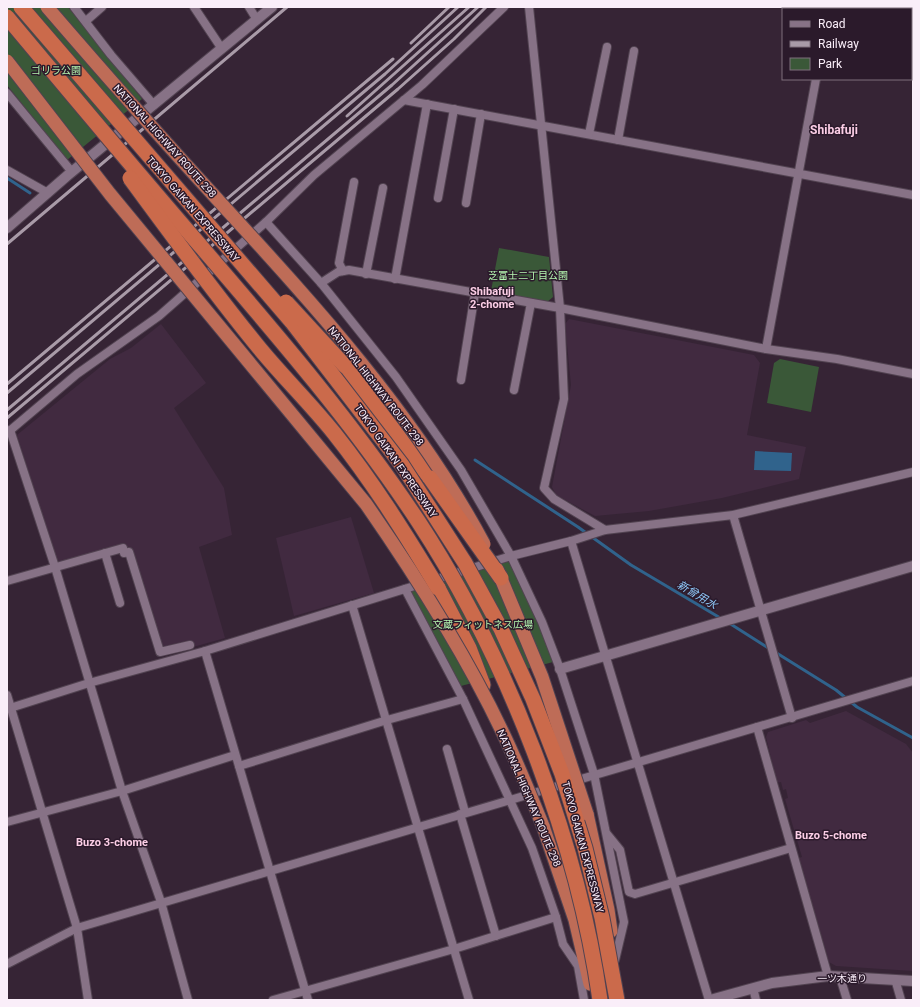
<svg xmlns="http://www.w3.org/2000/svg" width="920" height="1007" font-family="Roboto,'Noto Sans JP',sans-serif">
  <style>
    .built { fill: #412a40 }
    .green { fill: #3a5838 }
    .water { fill: #30638c }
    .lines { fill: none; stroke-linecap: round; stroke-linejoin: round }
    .stream { stroke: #30638c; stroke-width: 3 }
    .minor-casing { stroke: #524351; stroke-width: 10 }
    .tertiary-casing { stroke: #524351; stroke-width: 12 }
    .trunk-casing { stroke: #524351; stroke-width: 15 }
    .motorway-casing { stroke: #524351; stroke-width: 17 }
    .minor { stroke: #877286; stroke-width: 8 }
    .tertiary { stroke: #877286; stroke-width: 10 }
    .trunk { stroke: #be6c57; stroke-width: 13 }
    .motorway { stroke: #cb6a4b; stroke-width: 15 }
    .rail { stroke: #a99ba8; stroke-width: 3 }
    .trunk-bridge-casing { stroke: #524351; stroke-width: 15; stroke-linecap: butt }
    .motorway-bridge-casing { stroke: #524351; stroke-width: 17; stroke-linecap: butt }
    .trunk-bridge { stroke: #be6c57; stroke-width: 13 }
    .motorway-bridge { stroke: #cb6a4b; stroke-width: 15 }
    .labels { text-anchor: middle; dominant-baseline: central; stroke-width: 3; stroke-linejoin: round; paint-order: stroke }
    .park-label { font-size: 10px; fill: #b5f7b0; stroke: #2b1a2b }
    .street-label { font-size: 10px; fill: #faeef9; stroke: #2b1a2b }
    .neighbourhood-label { font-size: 11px; font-weight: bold; fill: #fccee6; stroke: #2b1a2b }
    .water-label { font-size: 11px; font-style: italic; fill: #8ec8f9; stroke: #2b1a2b }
    .quarter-label { font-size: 12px; font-weight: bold; fill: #fccee6; stroke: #2b1a2b }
  </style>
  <rect width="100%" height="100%" fill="#362435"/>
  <g class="built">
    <polygon points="569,319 754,355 760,363 747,435 806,447 799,479 722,498 649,511 595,516 556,495 552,487 571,385 565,324"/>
    <polygon points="161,324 206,383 174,408 224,488 232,535 199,547 225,638 193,647 192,641 161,650 132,548 128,550 124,543 57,563 17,435 110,359 131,348"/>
    <polygon points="351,517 374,593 294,616 276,538"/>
    <polygon points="846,711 906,744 913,753 913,971 836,966 829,962 799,858 802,857 785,799 788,798 786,789 783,790 781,782 777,783 766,737 768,732 806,720 810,723"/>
  </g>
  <g class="green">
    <polygon points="7,7 68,7 142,99 67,160 7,85"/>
    <polygon points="499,248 549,257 553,297 547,302 491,291"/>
    <polygon points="780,359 819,367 811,412 767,403 774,363"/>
    <polygon points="511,556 557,661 457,687 405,589"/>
  </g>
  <polygon class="water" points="755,451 792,453 791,471 754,470"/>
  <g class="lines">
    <g class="stream">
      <polyline points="7,178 30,193"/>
      <polyline points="475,460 578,527 631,565 722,619"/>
      <polyline points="729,623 770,649"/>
      <polyline points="775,652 836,690 857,707 913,738"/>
    </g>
    <g class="minor-casing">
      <g id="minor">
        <polyline points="74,7 111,55 154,105"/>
        <polyline points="194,7 222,49"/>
        <polyline points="249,7 257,20"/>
        <polyline points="529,7 560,308 564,399 544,488 554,499 605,530"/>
        <polyline points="874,7 885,9"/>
        <polyline points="830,9 830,7"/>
        <polyline points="911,14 913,14"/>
        <polyline points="86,21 102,7"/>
        <polyline points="7,93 72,172"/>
        <polyline points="404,100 913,195"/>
        <polyline points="589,134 607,47"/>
        <polyline points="618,140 634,51"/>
        <polyline points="7,170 48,193"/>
        <polyline points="438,198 454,109"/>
        <polyline points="466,203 481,114"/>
        <polyline points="266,222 321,283 396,377 461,470 511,556 542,622 560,669 594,774 624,922 615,960"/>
        <polyline points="343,271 339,263 354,182"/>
        <polyline points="366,274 383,188"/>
        <polyline points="395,279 427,104"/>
        <polyline points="321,283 338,272 349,270 560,308 766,349 837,359 913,374"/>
        <polyline points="766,349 816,79"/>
        <polyline points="461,380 475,293"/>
        <polyline points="514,390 531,303"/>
        <polyline points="10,430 55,567 122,791 161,902 188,1000"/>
        <polyline points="7,433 77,374 159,316 266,222 314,175 422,85 504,7"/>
        <polyline points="733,515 792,718"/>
        <polyline points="571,541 709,1000"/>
        <polyline points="105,553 120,603"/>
        <polyline points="7,581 123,548 124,553 129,552 160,652 190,645"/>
        <polyline points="405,589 463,699 532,848 556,917 563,944 578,966 584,1000"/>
        <polyline points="352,605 469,1000"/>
        <polyline points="205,651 308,1000"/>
        <polyline points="7,695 77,928 88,1000"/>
        <polyline points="7,709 89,683 205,651 511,556 571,541 605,530 733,515 913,472"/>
        <polyline points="757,727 828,976"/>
        <polyline points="447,749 465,812"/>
        <polyline points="239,766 387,720 463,699"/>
        <polyline points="460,814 496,936"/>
        <polyline points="7,822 122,791 235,755"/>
        <polyline points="607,834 620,850 629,892 635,894 791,848"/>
        <polyline points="7,964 77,928 913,681"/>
        <polyline points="840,977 847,1000"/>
        <polyline points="895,979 901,1000"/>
        <polyline points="753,988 756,1000"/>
        <polyline points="273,1000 454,949 556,917"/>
      </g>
    </g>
    <g class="tertiary-casing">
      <g id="tertiary">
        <polyline points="7,228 68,175 272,7"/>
        <polyline points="560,669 913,566"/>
        <polyline points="710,1000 772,983 828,976 913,981"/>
      </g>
    </g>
    <g class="trunk-casing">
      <g id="trunk">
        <polyline points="587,814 608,910 611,931"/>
        <polyline points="543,826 575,920 590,984"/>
      </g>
    </g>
    <g class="motorway-casing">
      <g id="motorway">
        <polyline points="345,366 430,478"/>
        <polyline points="438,588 469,648 483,685"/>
      </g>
    </g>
    <use href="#minor" class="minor"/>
    <use href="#tertiary" class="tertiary"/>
    <use href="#trunk" class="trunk"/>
    <use href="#motorway" class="motorway"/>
    <g class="rail">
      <polyline points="411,43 449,7"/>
      <polyline points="347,116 469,7"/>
      <polyline points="7,244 287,7"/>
      <polyline points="7,384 393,59"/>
      <polyline points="7,393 385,74 458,7"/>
      <polyline points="7,410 392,85 478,7"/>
      <polyline points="7,418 398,89 454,39 486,7"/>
    </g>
    <g class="trunk-bridge-casing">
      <g id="trunk-bridge">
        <path d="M 47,7 C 103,72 160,137 218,200 C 316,307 415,415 484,544"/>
        <path d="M 7,61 L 110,194 L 366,504 C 416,576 464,651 502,731 C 517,762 530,794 543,826"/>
        <polyline points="497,569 542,677 587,814"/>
      </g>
    </g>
    <g class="motorway-bridge-casing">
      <g id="motorway-bridge">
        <polyline points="21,7 292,322 402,465 465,563 501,629 533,699 562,774 585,848 602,918 617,1000"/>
        <path d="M 7,17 C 68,90 130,164 192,236 C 271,328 351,420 418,521 C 507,657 577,838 600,1000"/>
        <path d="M 130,178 C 171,234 212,290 256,344 C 281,375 309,402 334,433 C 373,482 406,535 438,588"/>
        <polyline points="286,302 345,366"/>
        <polyline points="430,478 501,578"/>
      </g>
    </g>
    <use href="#trunk-bridge" class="trunk-bridge"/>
    <use href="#motorway-bridge" class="motorway-bridge"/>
  </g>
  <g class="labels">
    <g class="park-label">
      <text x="56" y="70">ゴリラ公園</text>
      <text x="528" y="275">芝富士二丁目公園</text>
      <text x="483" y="624">文蔵フィットネス広場</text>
    </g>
    <g class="street-label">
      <text transform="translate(165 141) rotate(48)">NATIONAL HIGHWAY ROUTE 298</text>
      <text transform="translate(193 209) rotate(49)">TOKYO GAIKAN EXPRESSWAY</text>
      <text transform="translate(376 386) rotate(52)">NATIONAL HIGHWAY ROUTE 298</text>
      <text transform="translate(396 461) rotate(55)">TOKYO GAIKAN EXPRESSWAY</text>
      <text transform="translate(529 798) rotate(67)">NATIONAL HIGHWAY ROUTE 298</text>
      <text transform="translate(583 847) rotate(75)">TOKYO GAIKAN EXPRESSWAY</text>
      <text x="842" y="978">一ツ木通り</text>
    </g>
    <g class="neighbourhood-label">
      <text x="492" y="291">Shibafuji<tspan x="492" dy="13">2-chome</tspan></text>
      <text x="831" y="835">Buzo 5-chome</text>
      <text x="112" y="842">Buzo 3-chome</text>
    </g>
    <g class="water-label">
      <text transform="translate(697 595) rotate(31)">新曾用水</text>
    </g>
    <g class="quarter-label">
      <text x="834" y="130">Shibafuji</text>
    </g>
  </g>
  <rect width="920" height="1007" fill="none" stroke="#faeef9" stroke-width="16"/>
  <rect x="782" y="8" width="130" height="72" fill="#2b1a2b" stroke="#7e6f7d"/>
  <rect x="790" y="21" width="20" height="6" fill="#877286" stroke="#7e6f7d"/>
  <text x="818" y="28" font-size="12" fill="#faeef9">Road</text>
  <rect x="790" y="41" width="20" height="6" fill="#a99ba8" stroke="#7e6f7d"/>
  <text x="818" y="48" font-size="12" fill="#faeef9">Railway</text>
  <rect x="790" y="58" width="20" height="12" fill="#3a5838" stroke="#7e6f7d"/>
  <text x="818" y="68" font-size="12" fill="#faeef9">Park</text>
</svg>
